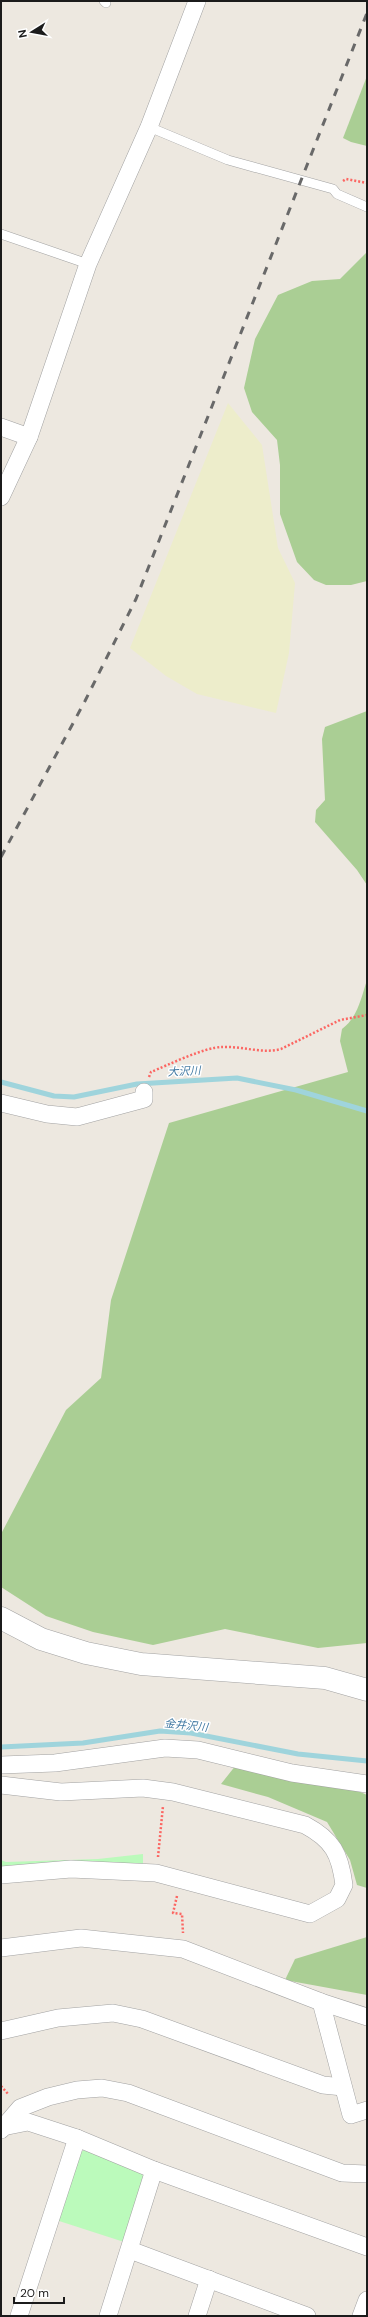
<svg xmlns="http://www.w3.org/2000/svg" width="368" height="2317" font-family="'DM Sans','Noto Sans JP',sans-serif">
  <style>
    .farmland { fill: #ededcb }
    .forest { fill: #aace94 }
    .park { fill: #bbfabb }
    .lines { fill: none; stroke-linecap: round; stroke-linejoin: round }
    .stream { stroke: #9fd4dc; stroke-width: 5 }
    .service-casing { stroke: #a2a2a2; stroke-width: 10 }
    .minor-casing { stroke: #a2a2a2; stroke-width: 18 }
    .tertiary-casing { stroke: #a2a2a2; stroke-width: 23 }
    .path { stroke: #fc6662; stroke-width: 2.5; stroke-dasharray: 2 2; stroke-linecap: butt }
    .service { stroke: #fff; stroke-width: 9 }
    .minor { stroke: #fff; stroke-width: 17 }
    .tertiary { stroke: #fff; stroke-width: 22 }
    .rail { stroke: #696969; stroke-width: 3; stroke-dasharray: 8 8; stroke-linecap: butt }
    .labels { text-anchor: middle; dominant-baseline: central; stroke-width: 3; stroke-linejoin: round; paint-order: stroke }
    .water-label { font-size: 11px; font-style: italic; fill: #447ba4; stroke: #fff }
  </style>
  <rect width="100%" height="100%" fill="#ede8e0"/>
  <polygon class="farmland" points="228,403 262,445 278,548 295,583 289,653 276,713 197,694 166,676 130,648"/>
  <g class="forest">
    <polygon points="367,76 367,146 351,142 343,138"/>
    <polygon points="367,252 367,581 351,585 326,585 314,580 297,562 280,514 280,465 277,440 252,412 244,388 255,339 278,295 312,281 340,279"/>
    <polygon points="367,711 367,885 357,870 315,822 316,810 325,800 322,739 325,727"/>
    <path d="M 367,980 L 367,1643 L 318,1648 L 225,1629 L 153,1645 L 93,1632 L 46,1616 L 1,1587 L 1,1534 L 66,1410 L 101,1378 L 111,1300 L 169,1123 L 348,1072 L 340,1041 L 342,1029 C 358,1017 361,998 367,980 Z"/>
    <polygon points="240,1760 323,1775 367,1795 367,1888 357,1885 350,1860 327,1822 268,1797 221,1784"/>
    <polygon points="367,1937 367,1995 285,1980 295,1959"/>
  </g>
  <g class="park">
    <polygon points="143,1854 143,1865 92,1862 1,1869 1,1860 6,1862 98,1859"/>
    <polygon points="86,2149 142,2172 144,2182 124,2242 56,2220 77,2154"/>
  </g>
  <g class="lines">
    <g class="stream">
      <polyline points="1,1082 54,1096 74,1097 137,1084 237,1078 296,1090 367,1111"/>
      <polyline points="1,1747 83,1743 160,1731 191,1733 298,1754 367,1761"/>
    </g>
    <g class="service-casing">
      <g id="service">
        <polyline points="104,1 106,3"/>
        <polyline points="149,127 228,160 333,189 337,194 367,207"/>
        <polyline points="1,234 88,264"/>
      </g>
    </g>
    <g class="minor-casing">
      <g id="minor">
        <polyline points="1,427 29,437"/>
        <polyline points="1,497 29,437 88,264 149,127 197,1"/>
        <polyline points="1,1103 47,1114 77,1117 144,1099 144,1092"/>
        <polyline points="1,1765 55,1763 165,1748 198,1750 292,1773 367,1784"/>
        <path d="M 1,1785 L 61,1792 L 143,1788 L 173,1792 L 305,1825 C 333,1840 340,1854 344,1885 L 337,1899 L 310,1914 L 156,1873 L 71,1869 L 1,1875"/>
        <polyline points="1,1948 81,1938 183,1949 321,2002 367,2017"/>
        <polyline points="321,2002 351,2115 367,2110"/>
        <polyline points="1,2031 58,2018 113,2013 142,2019 323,2085 343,2087"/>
        <polyline points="3,2127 28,2122 77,2138 154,2170 367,2247"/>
        <polyline points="1,2130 20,2108 48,2097 77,2090 102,2088 128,2093 342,2173 367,2174"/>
        <polyline points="130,2250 307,2316"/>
        <polyline points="19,2316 77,2138"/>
        <polyline points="108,2316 154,2170"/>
        <polyline points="197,2316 209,2279"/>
        <polyline points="361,2316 367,2300"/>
      </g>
    </g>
    <g class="tertiary-casing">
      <polyline id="tertiary" points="1,1618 41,1639 86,1653 141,1664 325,1678 367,1690"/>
    </g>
    <g class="path">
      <polyline points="343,181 346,179 367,183"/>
      <path d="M 149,1077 L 151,1072 C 168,1065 205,1047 222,1047 C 242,1046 262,1054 281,1049 L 340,1020 L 367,1015"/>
      <polyline points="158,1857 163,1806"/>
      <polyline points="177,1896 173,1913 182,1914 183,1933"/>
      <polyline points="1,2086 9,2095"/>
    </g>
    <use href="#service" class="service"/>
    <use href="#minor" class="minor"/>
    <use href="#tertiary" class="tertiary"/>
    <polyline class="rail" points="1,857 85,701 136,599 367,13"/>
  </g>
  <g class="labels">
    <g class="water-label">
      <text transform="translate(184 1071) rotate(-3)">大沢川</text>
      <text transform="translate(186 1725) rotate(6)">金井沢川</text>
    </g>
  </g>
  <rect width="368" height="2317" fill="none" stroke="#1b1b1b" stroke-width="4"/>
  <g transform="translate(32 32) rotate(259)" stroke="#ffffff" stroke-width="3" paint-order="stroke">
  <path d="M0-3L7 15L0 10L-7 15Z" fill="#1b1b1b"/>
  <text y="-6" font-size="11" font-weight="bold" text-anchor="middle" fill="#1b1b1b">N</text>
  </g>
  <path d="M14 2297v6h50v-6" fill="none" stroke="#1b1b1b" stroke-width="2"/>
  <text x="20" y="2297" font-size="12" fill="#1b1b1b" stroke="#ffffff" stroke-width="3" paint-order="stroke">20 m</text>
</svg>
